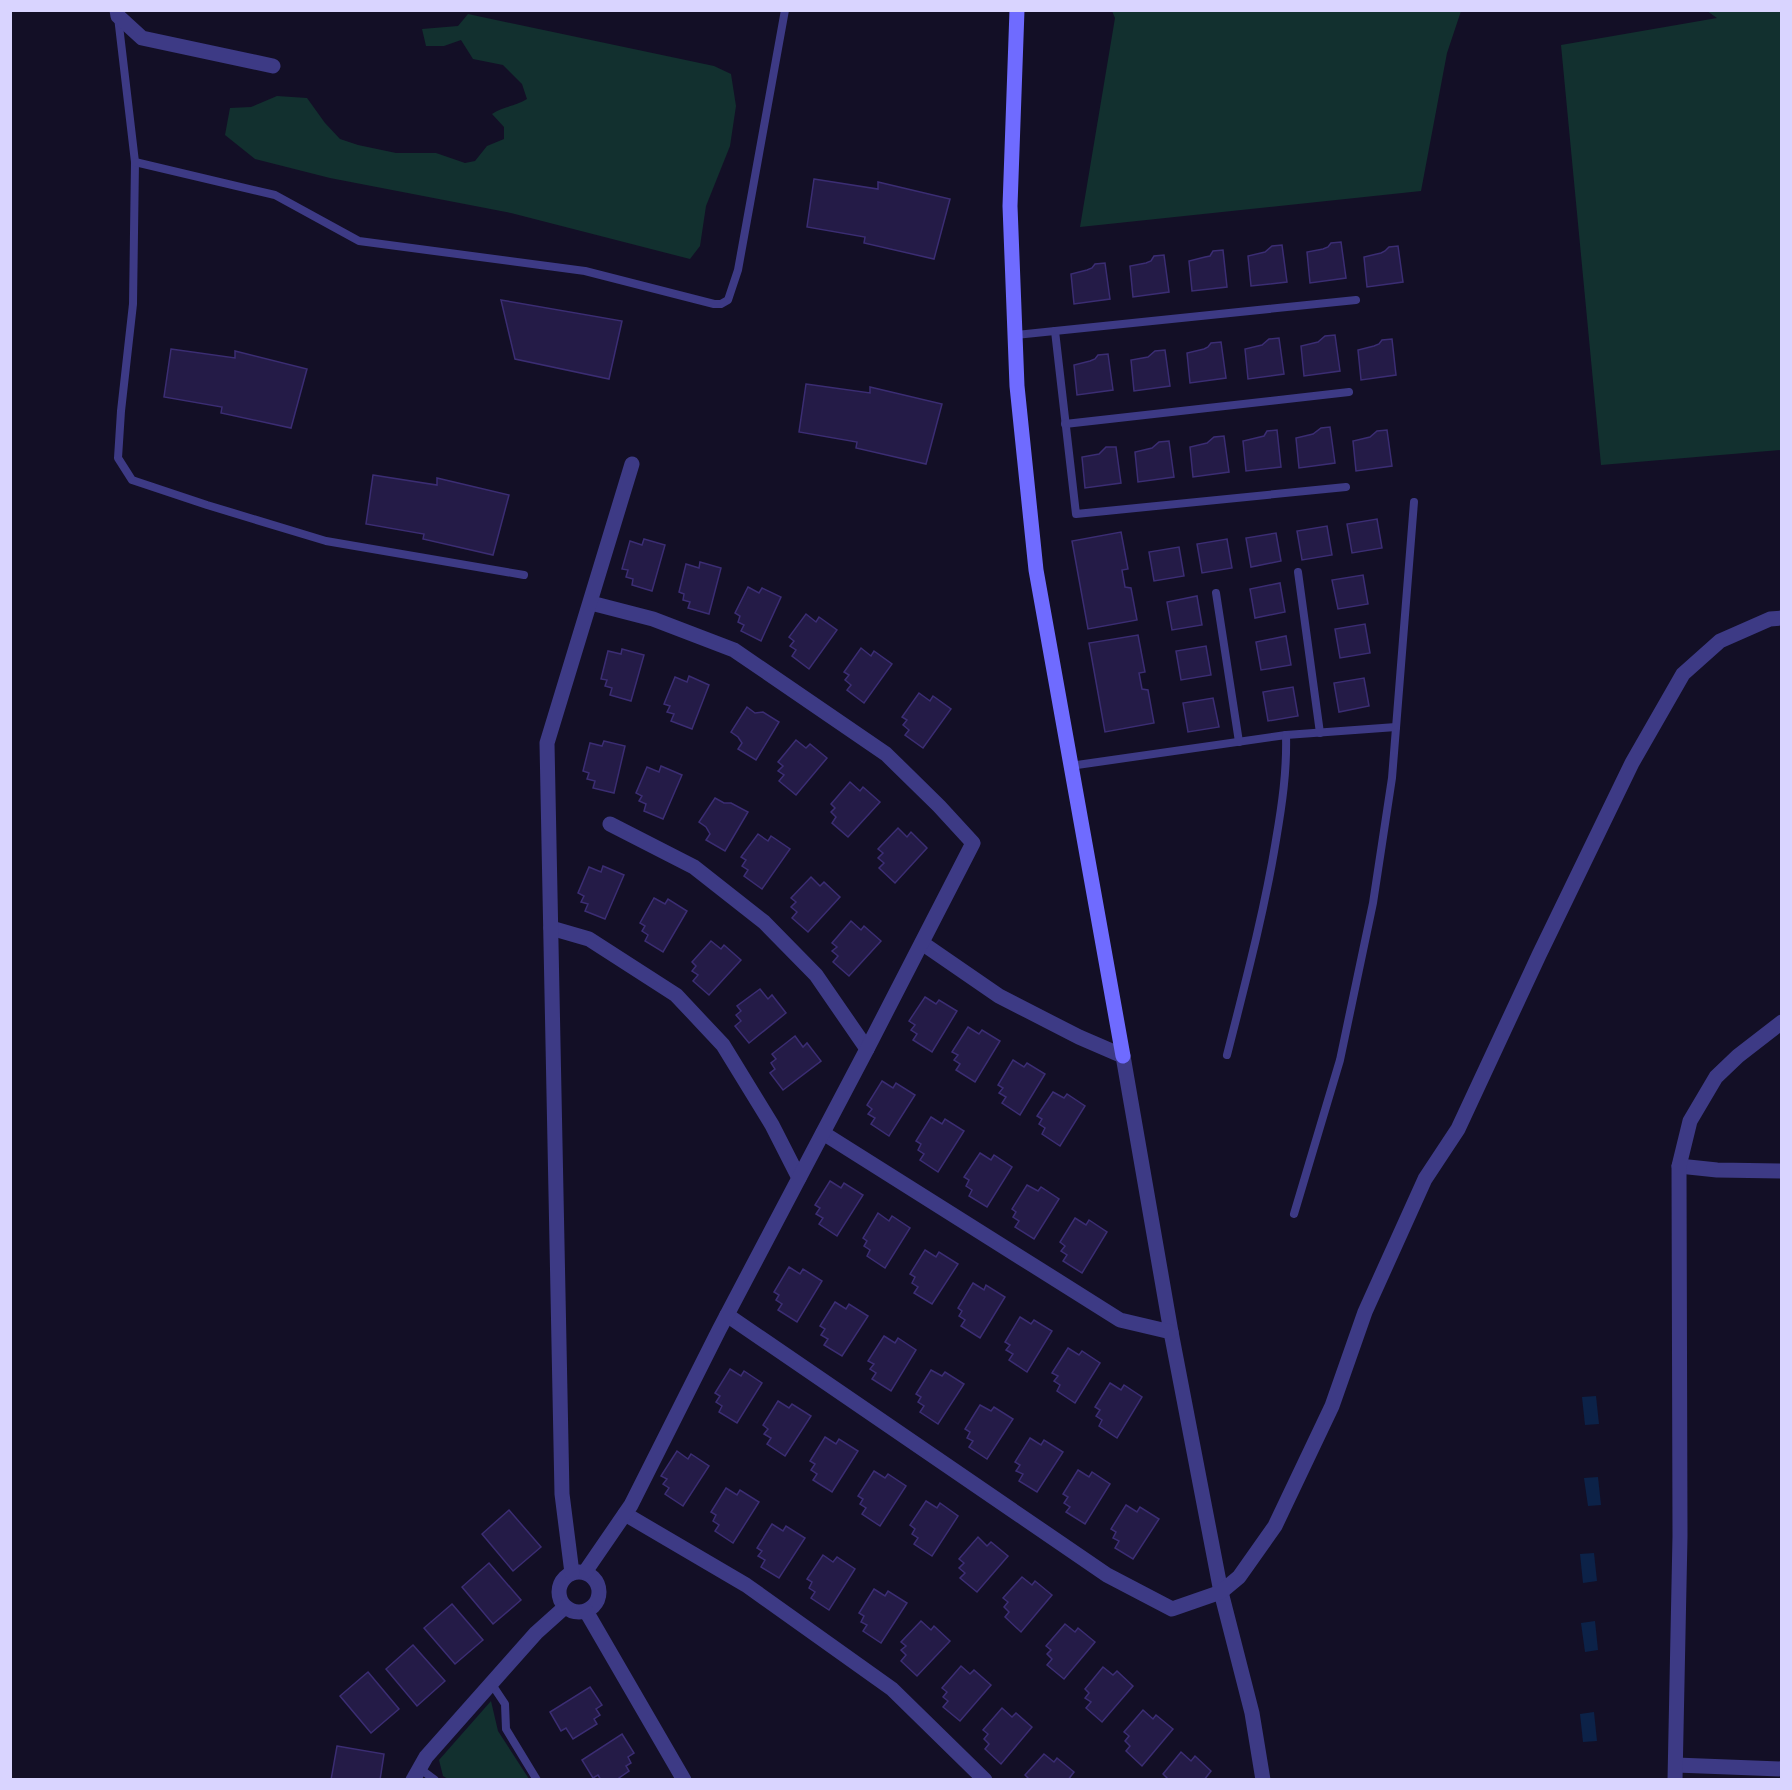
<svg xmlns="http://www.w3.org/2000/svg" width="1792" height="1790" font-family="'Archivo Narrow',sans-serif">
  <style>
    .green { fill: #12302f }
    .water { fill: #0c2248 }
    .building { fill: #241b47; stroke: #3b2d73; stroke-width: 1.5 }
    .lines { fill: none; stroke-linecap: round; stroke-linejoin: round }
    .lane { stroke: #3d3a85; stroke-width: 8 }
    .street { stroke: #3d3a85; stroke-width: 15 }
    .secondary { stroke: #6f6bff; stroke-width: 15 }
  </style>
  <rect width="100%" height="100%" fill="#130f26"/>
  <g class="green">
    <polygon points="1112,11 1461,11 1447,53 1421,191 1080,227 1115,18"/>
    <polygon points="1707,11 1781,11 1781,450 1601,465 1561,45 1717,18"/>
    <path d="M 468,14 L 714,66 L 731,74 L 736,106 L 730,146 L 706,206 L 700,246 L 690,259 L 511,213 L 330,178 L 255,159 L 225,135 L 230,108 L 251,107 L 277,96 L 307,98 L 325,123 L 340,139 L 358,145 L 396,153 L 436,153 L 465,163 L 475,161 L 487,146 L 504,139 L 504,127 L 492,114 C 502,107 516,106 527,99 L 522,84 L 503,65 L 473,59 L 461,40 L 444,46 L 426,46 L 422,29 L 458,26 Z"/>
    <polygon points="491,1701 498,1731 529,1779 448,1779 443,1776 439,1760"/>
  </g>
  <g class="water">
    <polygon points="1596,1396 1599,1424 1585,1425 1582,1397"/>
    <polygon points="1598,1477 1601,1505 1588,1506 1584,1478"/>
    <polygon points="1594,1553 1597,1581 1583,1583 1580,1554"/>
    <polygon points="1595,1621 1598,1650 1585,1652 1581,1623"/>
    <polygon points="1594,1712 1597,1741 1583,1742 1580,1714"/>
  </g>
  <g class="building">
    <polygon points="814,179 878,189 878,182 950,199 934,259 864,243 865,237 807,227"/>
    <polygon points="1341,242 1346,278 1310,283 1307,252 1323,249 1328,247 1331,243"/>
    <polygon points="1282,245 1287,282 1251,286 1248,256 1265,252 1272,246"/>
    <polygon points="1398,246 1403,282 1367,287 1364,257 1381,253 1385,251 1389,247"/>
    <polygon points="1223,250 1227,287 1192,291 1189,261 1205,257 1210,256 1213,251"/>
    <polygon points="1164,255 1169,292 1133,297 1130,266 1146,263 1151,261 1154,256"/>
    <polygon points="1105,263 1110,299 1074,304 1071,274 1087,270 1092,268 1095,264"/>
    <polygon points="501,300 622,321 609,379 515,359"/>
    <polygon points="1335,335 1340,371 1304,376 1301,346 1318,342 1325,336"/>
    <polygon points="1279,338 1284,374 1248,379 1245,349 1262,345 1269,339"/>
    <polygon points="1392,339 1396,375 1361,380 1358,350 1374,346 1379,344 1382,340"/>
    <polygon points="1221,342 1226,378 1190,383 1187,353 1204,349 1208,347 1211,343"/>
    <polygon points="171,349 235,358 235,351 307,369 291,428 221,413 222,407 164,397"/>
    <polygon points="1165,350 1170,386 1134,391 1131,360 1148,357 1155,351"/>
    <polygon points="1108,354 1113,390 1077,395 1074,365 1090,361 1095,359 1098,355"/>
    <polygon points="806,384 870,393 870,387 942,404 926,464 856,448 857,442 799,432"/>
    <polygon points="1330,427 1335,463 1299,468 1296,438 1313,434 1321,428"/>
    <polygon points="1277,430 1281,467 1246,471 1243,441 1264,436 1267,431"/>
    <polygon points="1387,430 1392,466 1356,471 1353,441 1370,437 1377,431"/>
    <polygon points="1224,436 1229,472 1193,477 1190,447 1207,443 1214,437"/>
    <polygon points="1169,441 1174,477 1138,482 1135,452 1152,448 1159,442"/>
    <polygon points="1106,447 1116,447 1121,483 1085,488 1082,457 1099,454"/>
    <polygon points="373,475 437,485 437,478 509,495 493,555 423,539 424,534 366,524"/>
    <polygon points="1377,519 1382,548 1352,553 1347,524"/>
    <polygon points="1327,526 1332,555 1302,560 1297,531"/>
    <polygon points="1121,532 1128,569 1122,570 1125,587 1131,588 1137,620 1088,629 1072,541"/>
    <polygon points="1276,533 1281,561 1251,567 1246,538"/>
    <polygon points="644,539 665,545 652,591 632,585 633,579 626,577 628,570 622,569 630,541 642,545"/>
    <polygon points="1227,539 1232,568 1202,573 1197,544"/>
    <polygon points="1179,547 1184,576 1154,581 1149,552"/>
    <polygon points="700,562 721,568 709,614 688,608 690,602 683,600 684,594 679,592 686,564 699,568"/>
    <polygon points="1363,575 1368,604 1338,609 1332,580"/>
    <polygon points="1280,583 1285,612 1255,618 1250,589"/>
    <polygon points="748,587 759,593 762,588 781,597 761,641 741,631 744,625 738,622 740,616 735,613"/>
    <polygon points="1197,596 1202,625 1172,630 1167,602"/>
    <polygon points="806,614 816,622 819,617 837,630 809,669 792,656 796,650 790,646 794,641 789,637"/>
    <polygon points="1365,624 1370,653 1340,658 1335,629"/>
    <polygon points="1138,635 1145,672 1139,673 1142,689 1148,690 1154,723 1105,732 1089,643"/>
    <polygon points="1286,636 1291,665 1261,670 1256,642"/>
    <polygon points="1206,646 1211,675 1181,680 1176,651"/>
    <polygon points="861,648 871,656 874,651 892,664 864,703 847,690 851,685 845,680 849,675 844,672"/>
    <polygon points="622,649 644,655 631,701 610,695 612,688 605,686 607,680 601,679 608,651 621,654"/>
    <polygon points="689,676 709,685 692,729 671,721 674,714 667,712 670,706 664,704 675,677 687,682"/>
    <polygon points="1364,678 1369,706 1339,712 1334,683"/>
    <polygon points="1293,687 1298,716 1268,721 1263,692"/>
    <polygon points="919,693 930,701 933,696 951,709 923,748 905,735 909,730 903,725 907,720 902,717"/>
    <polygon points="1213,698 1219,727 1188,732 1183,703"/>
    <polygon points="747,707 755,713 763,712 779,722 756,760 738,749 742,743 738,737 731,732"/>
    <polygon points="796,740 806,748 810,744 827,758 796,795 779,781 784,775 778,771 783,766 778,762"/>
    <polygon points="604,741 625,746 614,793 593,788 595,781 587,779 589,773 583,771 590,743 602,746"/>
    <polygon points="661,766 682,775 663,819 644,811 646,804 639,801 642,796 636,793 647,767 659,772"/>
    <polygon points="850,782 860,791 863,787 880,802 848,837 832,823 836,817 831,812 835,808 831,804"/>
    <polygon points="715,798 724,803 731,803 748,812 725,851 706,840 710,834 706,827 699,822"/>
    <polygon points="898,828 907,837 911,832 927,848 895,883 879,868 884,863 878,858 883,853 878,849"/>
    <polygon points="758,834 768,841 771,836 790,849 762,889 744,876 748,870 742,866 746,860 741,857"/>
    <polygon points="603,866 624,875 605,919 585,911 588,904 581,902 584,896 578,893 589,867 601,872"/>
    <polygon points="811,877 820,886 824,882 840,897 808,932 792,918 797,912 791,907 796,902 791,898"/>
    <polygon points="654,898 665,904 668,899 687,911 663,952 645,941 648,935 642,931 645,926 640,923"/>
    <polygon points="851,921 861,930 864,926 881,941 849,976 833,962 838,956 832,951 837,947 832,943"/>
    <polygon points="711,941 721,949 724,945 741,960 709,995 693,981 698,975 692,971 696,966 692,962"/>
    <polygon points="760,989 768,999 772,995 786,1013 749,1043 735,1026 741,1021 736,1015 741,1011 737,1006"/>
    <polygon points="925,997 936,1004 939,1000 957,1011 932,1052 913,1040 917,1034 911,1030 915,1025 909,1021"/>
    <polygon points="968,1027 979,1034 982,1030 1000,1041 975,1082 956,1070 960,1064 954,1060 958,1055 952,1052"/>
    <polygon points="795,1036 803,1047 807,1043 821,1061 783,1090 770,1073 775,1069 771,1063 776,1059 772,1054"/>
    <polygon points="1013,1060 1024,1067 1027,1063 1045,1074 1020,1115 1002,1103 1006,1097 999,1093 1003,1088 998,1085"/>
    <polygon points="882,1081 893,1088 896,1083 915,1095 889,1136 871,1124 875,1118 868,1114 872,1109 867,1105"/>
    <polygon points="1053,1092 1064,1098 1067,1094 1085,1106 1060,1146 1042,1134 1045,1128 1039,1124 1042,1119 1037,1116"/>
    <polygon points="931,1117 942,1124 945,1119 964,1131 938,1172 920,1160 924,1154 918,1150 921,1144 916,1141"/>
    <polygon points="980,1153 991,1160 994,1155 1012,1167 987,1207 969,1196 972,1190 966,1186 969,1180 964,1177"/>
    <polygon points="830,1181 841,1188 844,1183 863,1195 837,1236 819,1224 823,1218 816,1214 820,1208 815,1205"/>
    <polygon points="1027,1185 1038,1191 1041,1187 1059,1199 1034,1239 1015,1227 1019,1221 1013,1217 1016,1212 1012,1209"/>
    <polygon points="878,1213 889,1221 892,1216 910,1228 885,1268 867,1256 870,1250 864,1246 867,1241 863,1238"/>
    <polygon points="1075,1218 1086,1225 1089,1220 1107,1232 1082,1273 1063,1261 1067,1255 1061,1251 1065,1246 1060,1242"/>
    <polygon points="925,1250 936,1257 939,1252 958,1264 932,1304 914,1293 918,1287 912,1283 915,1277 910,1274"/>
    <polygon points="789,1267 800,1274 803,1269 822,1281 797,1322 778,1310 782,1304 776,1300 779,1295 774,1292"/>
    <polygon points="973,1283 984,1290 986,1285 1005,1297 980,1338 961,1326 965,1320 959,1316 962,1311 958,1308"/>
    <polygon points="835,1302 846,1309 849,1304 868,1316 842,1356 824,1345 828,1339 821,1335 825,1329 820,1326"/>
    <polygon points="1020,1317 1031,1324 1034,1320 1052,1331 1027,1372 1009,1360 1013,1354 1006,1350 1010,1345 1005,1342"/>
    <polygon points="884,1336 895,1343 898,1338 916,1350 891,1391 872,1379 876,1373 870,1369 874,1364 868,1361"/>
    <polygon points="1068,1348 1079,1355 1082,1351 1100,1363 1075,1403 1057,1391 1060,1385 1054,1381 1058,1376 1052,1373"/>
    <polygon points="730,1369 741,1376 744,1371 762,1383 737,1423 719,1412 722,1406 716,1402 720,1396 715,1393"/>
    <polygon points="931,1370 942,1376 945,1372 964,1384 938,1424 920,1412 924,1406 918,1402 921,1397 916,1394"/>
    <polygon points="1110,1383 1121,1390 1124,1385 1142,1397 1117,1438 1099,1426 1102,1420 1096,1416 1100,1410 1095,1407"/>
    <polygon points="778,1401 789,1408 792,1404 811,1416 785,1456 767,1444 771,1438 764,1434 768,1429 763,1425"/>
    <polygon points="980,1405 991,1411 994,1407 1013,1419 987,1459 969,1447 973,1441 967,1438 970,1432 965,1429"/>
    <polygon points="825,1437 836,1444 839,1439 858,1451 832,1492 813,1480 817,1474 811,1470 815,1464 810,1461"/>
    <polygon points="1030,1438 1041,1445 1044,1440 1063,1452 1037,1492 1019,1481 1023,1474 1016,1471 1020,1465 1015,1462"/>
    <polygon points="677,1451 688,1459 691,1454 709,1466 683,1506 665,1494 669,1488 663,1484 667,1479 661,1476"/>
    <polygon points="1078,1470 1089,1477 1092,1472 1110,1484 1085,1524 1066,1512 1070,1507 1064,1503 1068,1497 1063,1494"/>
    <polygon points="874,1471 885,1478 888,1474 906,1486 880,1526 862,1514 866,1508 860,1504 863,1499 858,1496"/>
    <polygon points="726,1488 737,1495 740,1490 759,1502 733,1543 715,1531 719,1525 713,1521 716,1515 711,1512"/>
    <polygon points="926,1501 937,1508 940,1503 958,1516 932,1556 914,1544 918,1538 912,1534 915,1529 910,1525"/>
    <polygon points="1126,1505 1137,1512 1140,1507 1159,1519 1133,1559 1115,1548 1119,1541 1113,1538 1116,1532 1111,1529"/>
    <polygon points="509,1510 541,1547 513,1571 482,1534"/>
    <polygon points="772,1524 783,1531 786,1526 805,1538 779,1578 761,1567 765,1560 758,1556 762,1551 757,1548"/>
    <polygon points="978,1537 987,1546 991,1542 1008,1556 977,1592 960,1578 965,1573 959,1568 964,1563 959,1559"/>
    <polygon points="823,1555 833,1562 837,1557 855,1569 829,1610 811,1598 815,1592 809,1588 812,1582 807,1579"/>
    <polygon points="489,1563 521,1600 493,1624 462,1587"/>
    <polygon points="1022,1577 1032,1585 1035,1581 1052,1595 1021,1632 1005,1617 1009,1612 1004,1607 1008,1602 1003,1598"/>
    <polygon points="874,1589 885,1596 888,1591 907,1603 881,1643 863,1631 867,1625 861,1622 864,1616 859,1613"/>
    <polygon points="452,1604 483,1640 455,1664 424,1628"/>
    <polygon points="921,1621 931,1630 934,1626 950,1641 917,1676 901,1661 906,1655 901,1650 906,1646 901,1642"/>
    <polygon points="1065,1624 1075,1632 1078,1628 1095,1642 1064,1679 1047,1665 1052,1659 1047,1654 1051,1650 1046,1646"/>
    <polygon points="413,1645 445,1681 417,1706 386,1669"/>
    <polygon points="961,1666 970,1674 974,1670 991,1685 960,1721 943,1707 948,1701 943,1697 947,1692 942,1688"/>
    <polygon points="1103,1667 1113,1675 1117,1671 1133,1686 1102,1722 1086,1708 1091,1702 1085,1698 1089,1693 1085,1689"/>
    <polygon points="368,1672 399,1709 371,1733 340,1696"/>
    <polygon points="590,1687 602,1705 596,1709 600,1715 594,1719 597,1724 573,1739 566,1728 561,1731 550,1712"/>
    <polygon points="1002,1708 1012,1717 1016,1713 1032,1727 1001,1764 985,1749 989,1744 984,1739 988,1734 983,1730"/>
    <polygon points="1143,1710 1153,1719 1156,1715 1173,1729 1142,1766 1126,1751 1130,1746 1125,1741 1129,1736 1124,1732"/>
    <polygon points="622,1734 634,1753 628,1757 631,1763 626,1766 629,1771 616,1780 601,1780 598,1775 593,1778 582,1760"/>
    <polygon points="337,1746 384,1754 380,1780 331,1780"/>
    <polygon points="1181,1752 1191,1761 1195,1756 1211,1771 1204,1780 1166,1780 1167,1778 1163,1774"/>
    <polygon points="1044,1754 1054,1762 1057,1758 1074,1772 1068,1780 1030,1780 1025,1775"/>
  </g>
  <g class="lines">
    <g class="lane">
      <polyline points="118,17 135,162 133,304 121,411 118,458 132,480 207,505 326,541 524,575"/>
      <polyline points="135,162 275,195 359,241 585,271 714,304 721,304 728,300 738,270 785,10"/>
      <polyline points="1055,331 1076,514 1346,487"/>
      <polyline points="1015,335 1356,300"/>
      <polyline points="1065,424 1349,392"/>
      <polyline points="1298,572 1320,733"/>
      <polyline points="1216,593 1239,742"/>
      <polyline points="1070,766 1286,735 1396,727"/>
      <path d="M 1227,1055 C 1245,984 1264,913 1276,840 C 1282,805 1287,771 1286,735"/>
      <polyline points="1294,1214 1340,1060 1373,903 1392,778 1414,502"/>
      <polyline points="491,1683 505,1704 506,1729 537,1780"/>
      <polyline points="419,1768 435,1780"/>
    </g>
    <g class="street">
      <polyline points="117,10 118,16 142,38 273,66"/>
      <polyline points="610,824 694,867 764,922 816,975 867,1049"/>
      <polyline points="551,928 589,939 676,995 723,1045 772,1125 799,1178"/>
      <polyline points="922,943 999,996 1079,1037 1123,1056 1171,1332 1221,1592 1252,1713 1263,1780"/>
      <polyline points="823,1133 1120,1320 1171,1332"/>
      <polyline points="1679,1166 1717,1170 1782,1171"/>
      <polyline points="727,1315 1107,1575 1172,1609 1221,1592 1239,1577 1275,1526 1332,1406 1365,1312 1425,1179 1458,1129 1539,955 1632,763 1683,674 1720,641 1770,619 1782,618"/>
      <polyline points="625,1514 746,1585 892,1689 985,1780"/>
      <circle cx="579" cy="1592" r="20"/>
      <polyline points="585,1572 631,1505 719,1330 867,1049 973,843 939,806 886,754 734,650 653,619 591,603"/>
      <polyline points="572,1573 562,1494 547,743 632,464"/>
      <polyline points="586,1611 684,1780"/>
      <polyline points="1676,1765 1782,1769"/>
      <polyline points="413,1780 426,1757 536,1633 565,1607"/>
      <polyline points="1675,1780 1680,1536 1679,1166 1690,1121 1716,1077 1738,1056 1782,1022"/>
    </g>
    <polyline class="secondary" points="1017,10 1010,206 1017,386 1036,570 1123,1056"/>
  </g>
  <rect width="1792" height="1790" fill="none" stroke="#d9d4ff" stroke-width="24"/>
</svg>
